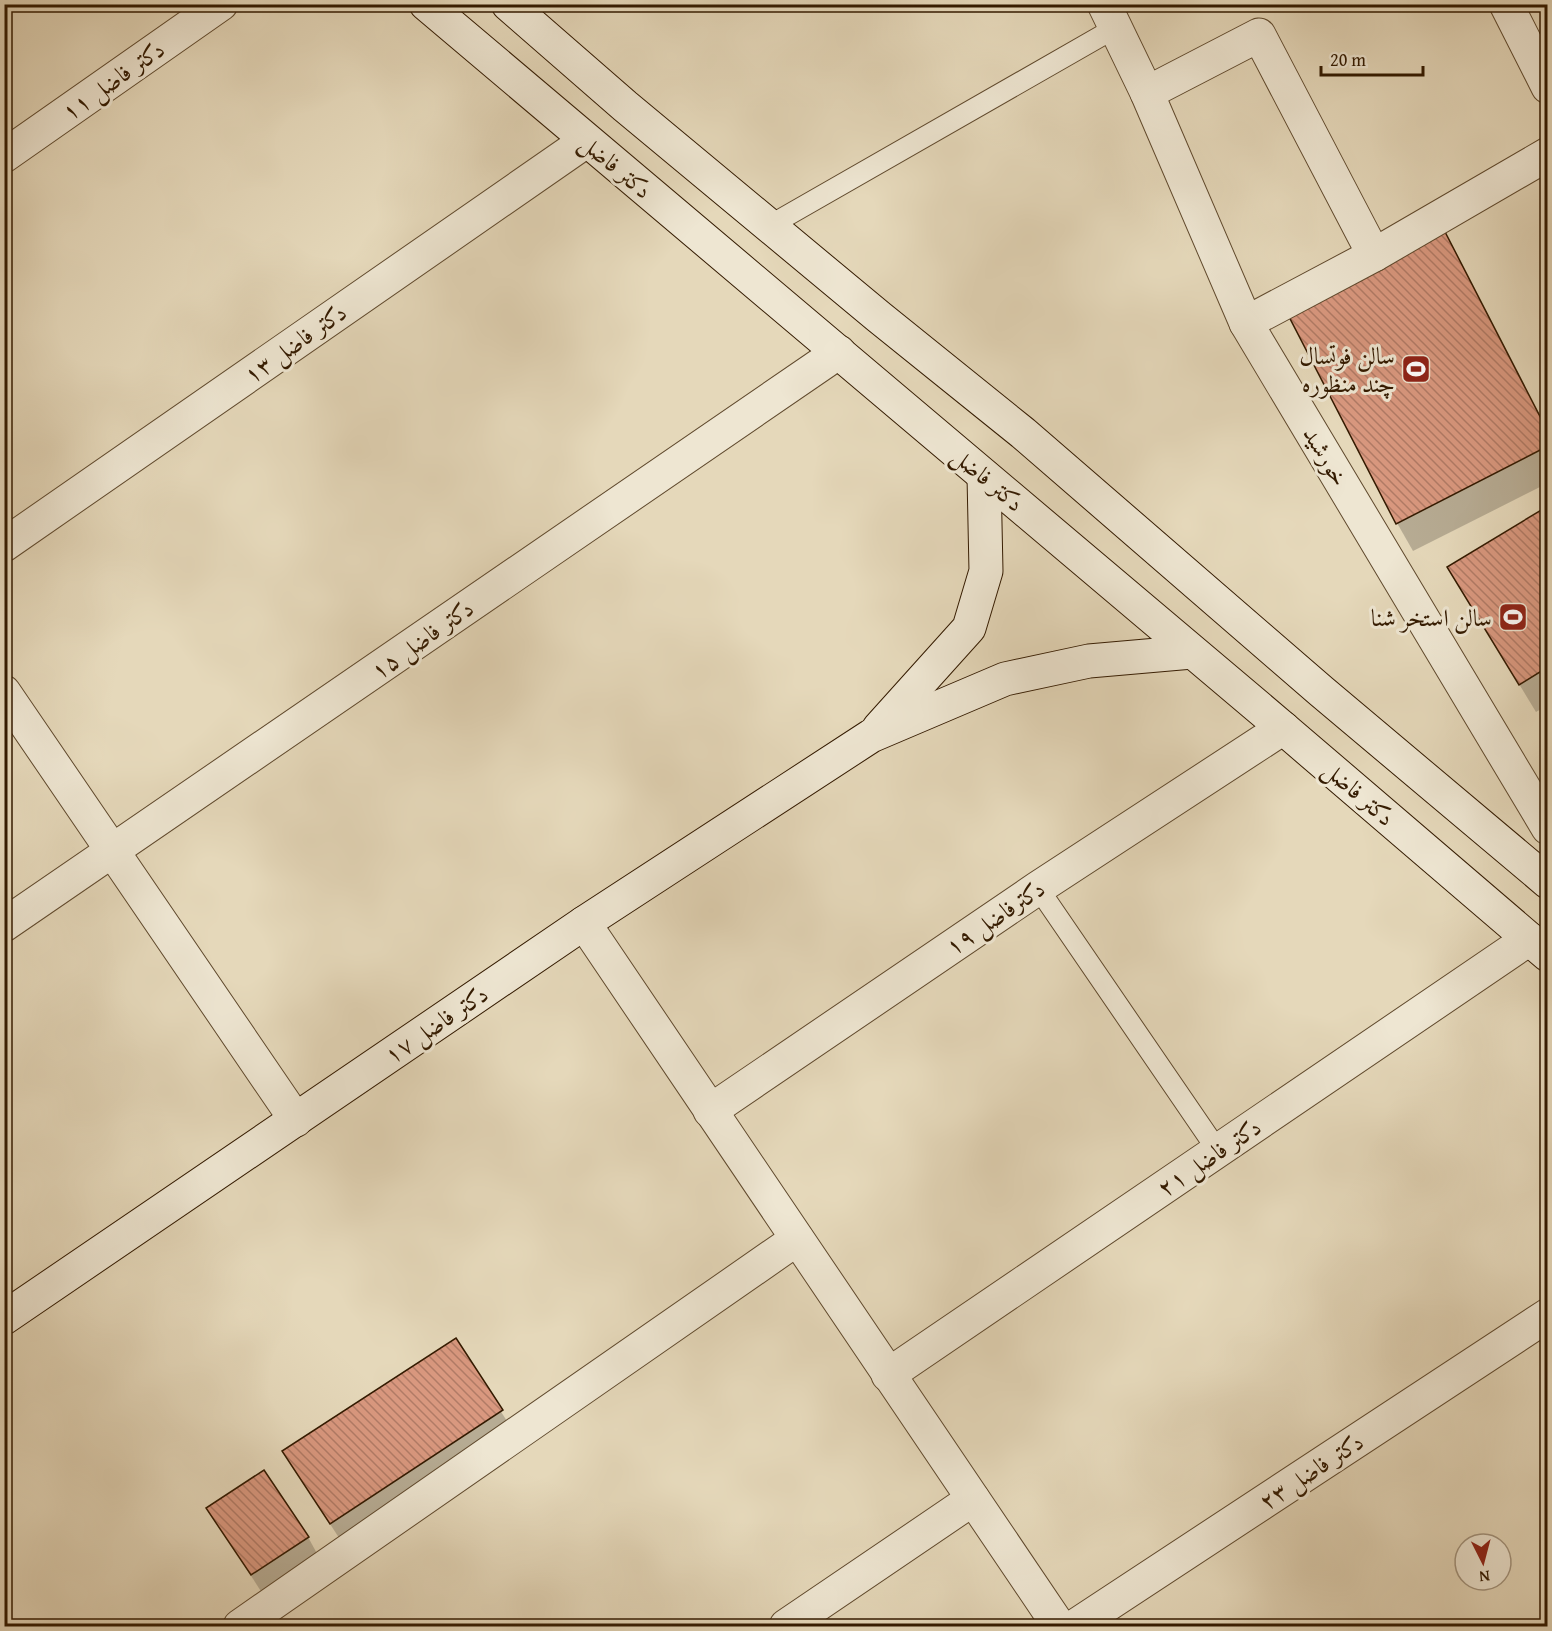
<svg xmlns="http://www.w3.org/2000/svg" width="1552" height="1631" font-family="'Gentium Book Plus',Amiri,serif">
  <style>
    .shadow { fill: #0003 }
    .building { fill: url(#building-back-hatch); stroke: #331a00; stroke-width: 1.5 }
    .lines { fill: none; stroke-linecap: round; stroke-linejoin: round }
    .lane-casing { stroke: #604a2e; stroke-width: 22 }
    .street-casing { stroke: #604a2e; stroke-width: 35 }
    .secondary-casing { stroke: #331a00; stroke-width: 35 }
    .lane { stroke: #eee6d2; stroke-width: 20 }
    .street { stroke: #eee6d2; stroke-width: 33 }
    .secondary { stroke: #eee6d2; stroke-width: 33 }
    .labels { text-anchor: middle; dominant-baseline: central; stroke-width: 6; stroke-linejoin: round; paint-order: stroke }
    .street-label { font-size: 24px; fill: #331a00; stroke: #eee6d2 }
    .poi-label { font-size: 24px; fill: #331a00; stroke: #eee6d2; text-anchor: end }
  </style>
  <defs>
    <pattern id="building-back-hatch" width="6" height="6" patternUnits="userSpaceOnUse" patternTransform="scale(1.5)"><rect width="6" height="6" fill="#d9987f"/><path d="M-1 5l2 2M0 0l6 6M5-1l2 2" fill="none" stroke="#b17b66"/></pattern>
  </defs>
  <rect width="100%" height="100%" fill="#e5d8ba"/>
  <filter id="stains"><feTurbulence type="fractalNoise" baseFrequency=".00333" numOctaves="4"/><feColorMatrix values="0 0 0 0 .2 0 0 0 0 .09 0 0 0 0 .02 0 0 0 .5 -.17"/></filter>
  <radialGradient id="worn" r=".72"><stop offset=".6" stop-color="#630" stop-opacity="0"/><stop offset="1" stop-color="#630" stop-opacity=".3"/></radialGradient>
  <g class="shadow">
    <polygon points="1548,432 1548,483 1413,551 1397,523"/>
    <polygon points="1548,508 1548,705 1536,712 1465,595"/>
    <polygon points="455,1340 514,1432 343,1544 297,1473"/>
    <polygon points="208,1509 308,1537 320,1559 264,1596"/>
  </g>
  <g class="building">
    <polygon points="1442,226 1548,432 1548,446 1396,524 1284,307"/>
    <polygon points="1548,506 1548,667 1519,685 1447,567"/>
    <polygon points="456,1338 503,1410 330,1524 282,1451"/>
    <polygon points="264,1470 309,1537 251,1575 206,1508"/>
  </g>
  <g class="lines">
    <g class="lane-casing">
      <g id="lane">
        <polyline points="769,226 1115,28"/>
        <polyline points="1038,888 1218,1151"/>
      </g>
    </g>
    <g class="street-casing">
      <g id="street">
        <polyline points="1104,4 1147,93 1246,323 1548,828"/>
        <polyline points="1506,4 1548,87"/>
        <polyline points="1147,93 1259,35 1374,255"/>
        <polyline points="4,156 221,4"/>
        <polyline points="1246,323 1374,255 1548,154"/>
        <polyline points="4,545 586,141"/>
        <polyline points="4,692 296,1120"/>
        <polyline points="584,923 1059,1626"/>
        <polyline points="4,925 839,352"/>
        <polyline points="710,1111 1038,888 1283,728"/>
        <polyline points="888,1375 1529,939"/>
        <polyline points="240,1626 797,1239"/>
        <polyline points="786,1626 973,1499"/>
        <polyline points="1075,1626 1548,1315"/>
      </g>
    </g>
    <g class="secondary-casing">
      <g id="secondary">
        <polyline points="426,4 1283,728 1548,955"/>
        <polyline points="508,4 625,106 879,317 1023,433 1321,691 1548,882"/>
        <polyline points="879,728 969,628 986,571 984,476"/>
        <polyline points="4,1318 584,923 871,736 1005,679 1089,661 1192,652"/>
      </g>
    </g>
    <use href="#lane" class="lane"/>
    <use href="#street" class="street"/>
    <use href="#secondary" class="secondary"/>
  </g>
  <defs>
    <g id="stadium-square" transform="scale(1.5)"><rect x="-9" y="-9" width="18" height="18" rx="4" fill="#8f2418" stroke="#eee6d2"/><path d="M0-5a6.5 5 0 1 0 0 10a6.5 5 0 1 0 0-10ZM-3.5-1.8h7v3.6h-7Z" fill="#fff"/></g>
  </defs>
  <g fill-rule="evenodd">
    <use href="#stadium-square" x="1416" y="369"/>
    <use href="#stadium-square" x="1513" y="617"/>
  </g>
  <g class="labels">
    <g class="street-label">
      <text transform="translate(113 80) rotate(-35)">دکتر فاضل ۱۱</text>
      <text transform="translate(616 166) rotate(40)">دکتر فاضل</text>
      <text transform="translate(295 343) rotate(-35)">دکتر فاضل ۱۳</text>
      <text transform="translate(1326 456) rotate(59)">خورشید</text>
      <text transform="translate(988 479) rotate(40)">دکتر فاضل</text>
      <text transform="translate(422 639) rotate(-35)">دکتر فاضل ۱۵</text>
      <text transform="translate(1359 793) rotate(41)">دکتر فاضل</text>
      <text transform="translate(995 917) rotate(-34)">دکترفاضل ۱۹</text>
      <text transform="translate(436 1024) rotate(-34)">دکتر فاضل ۱۷</text>
      <text transform="translate(1209 1157) rotate(-34)">دکتر فاضل ۲۱</text>
      <text transform="translate(1311 1471) rotate(-33)">دکتر فاضل ۲۳</text>
    </g>
    <g class="poi-label">
      <text x="1395" y="355">سالن فوتسال<tspan x="1395" dy="28">چند منظوره</tspan></text>
      <text x="1492" y="617">سالن استخر شنا</text>
    </g>
  </g>
  <rect width="1552" height="1631" fill="none" stroke="#e5d8ba" stroke-width="24"/>
  <rect x="6" y="6" width="1540" height="1619" fill="none" stroke="#331a00" stroke-width="3"/>
  <rect x="12" y="12" width="1528" height="1607" fill="none" stroke="#331a00" stroke-width="1.5"/>
  <g transform="translate(1483 1562) rotate(174)"><circle r="28" fill="#eee6d2" stroke="#a3947e" stroke-width="1.5"/>
  <path d="M0-4.5L10 22L0 15L-10 22Z" fill="#8f2418"/>
  <text y="-9" font-size="16" font-weight="bold" text-anchor="middle" fill="#331a00">N</text>
  </g>
  <path d="M1321 66v9h102v-9" fill="none" stroke="#331a00" stroke-width="3"/>
  <text x="1330" y="66" font-size="18" fill="#331a00" stroke="#eee6d2" stroke-width="4.5" paint-order="stroke">20 m</text>
  <rect width="100%" height="100%" filter="url(#stains)"/>
  <rect width="100%" height="100%" fill="url(#worn)"/>
</svg>
